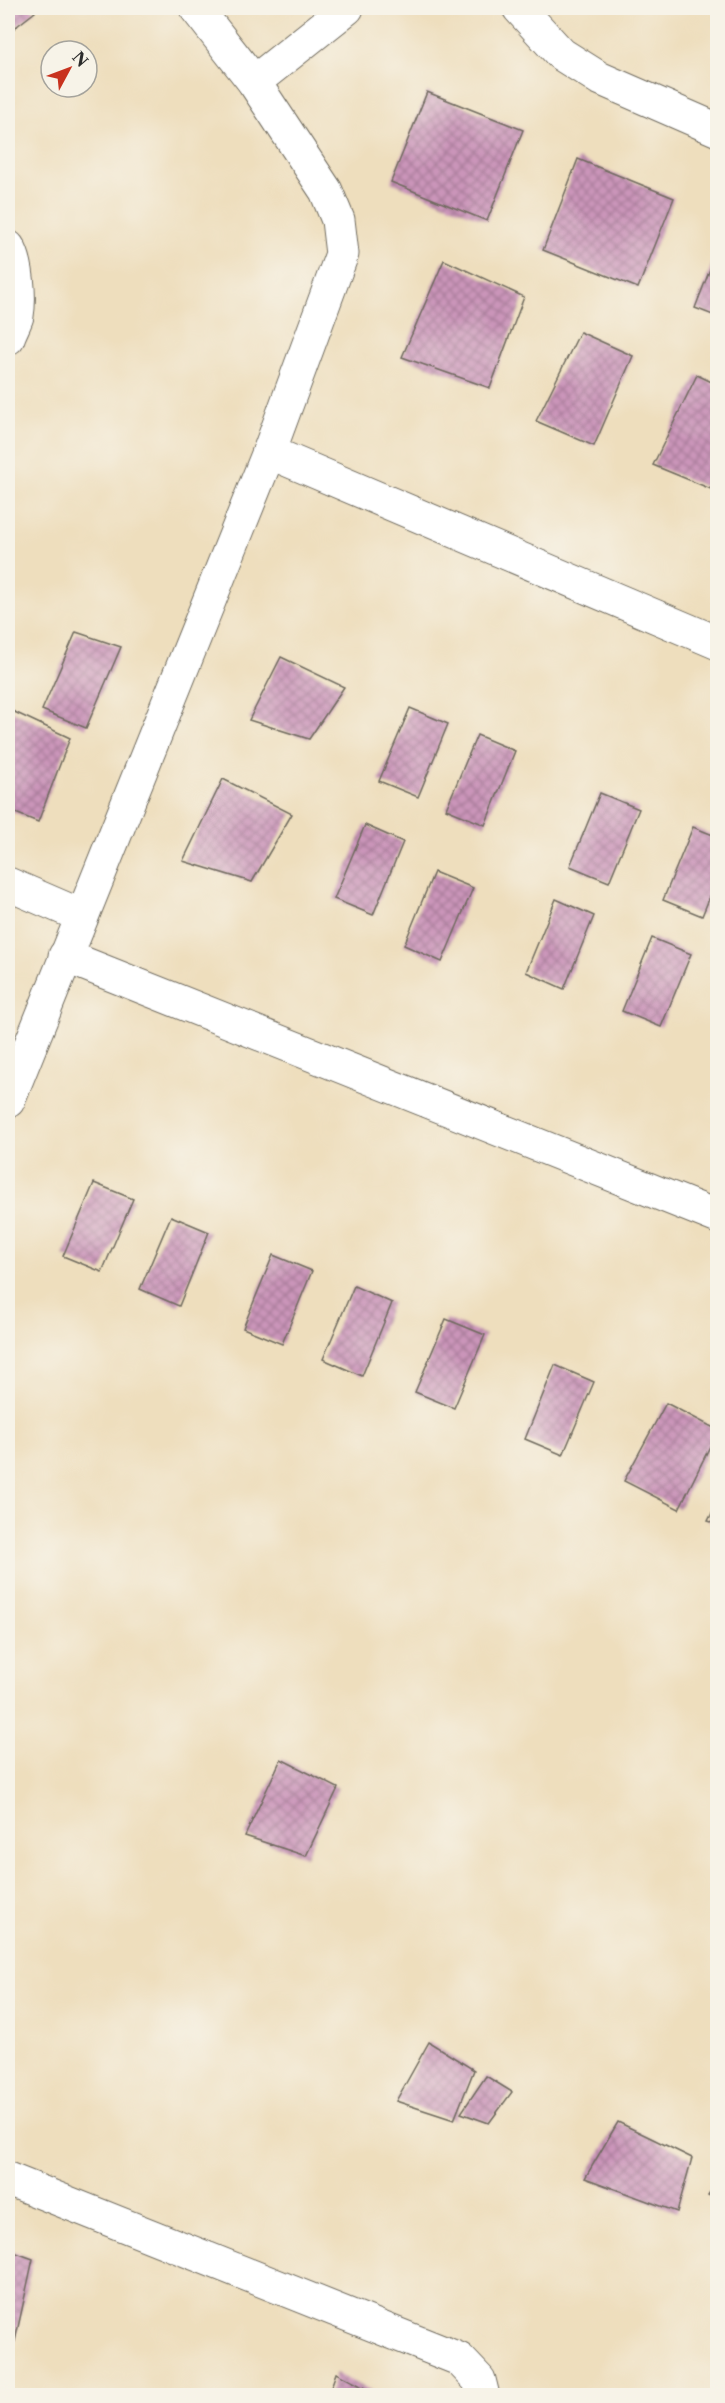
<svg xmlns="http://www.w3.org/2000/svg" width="725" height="2403" font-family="'Libre Caslon Text',serif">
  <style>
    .building { fill: url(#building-cross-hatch) }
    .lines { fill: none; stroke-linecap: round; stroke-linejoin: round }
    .minor-casing { stroke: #6f6a5e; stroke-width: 35 }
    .minor { stroke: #fff; stroke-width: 33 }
  </style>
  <defs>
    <pattern id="building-cross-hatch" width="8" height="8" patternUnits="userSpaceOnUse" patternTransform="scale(1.5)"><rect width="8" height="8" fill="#cb95ba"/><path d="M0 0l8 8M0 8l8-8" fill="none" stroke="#a57a97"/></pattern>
  </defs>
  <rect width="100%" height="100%" fill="#f7f3e8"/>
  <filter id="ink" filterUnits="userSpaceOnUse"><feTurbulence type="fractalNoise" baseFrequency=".0167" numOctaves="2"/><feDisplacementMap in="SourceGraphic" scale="12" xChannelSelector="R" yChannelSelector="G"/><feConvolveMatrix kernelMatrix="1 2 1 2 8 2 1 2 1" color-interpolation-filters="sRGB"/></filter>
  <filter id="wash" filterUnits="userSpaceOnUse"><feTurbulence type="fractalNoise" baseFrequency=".008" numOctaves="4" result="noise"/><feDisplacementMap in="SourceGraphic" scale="24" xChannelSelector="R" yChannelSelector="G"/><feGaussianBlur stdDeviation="1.35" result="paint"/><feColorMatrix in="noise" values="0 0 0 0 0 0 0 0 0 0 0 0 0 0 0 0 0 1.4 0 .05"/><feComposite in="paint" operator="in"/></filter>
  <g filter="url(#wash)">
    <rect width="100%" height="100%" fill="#eedebd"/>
    <g id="blocks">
      <g class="building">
        <polygon points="8,8 31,8 35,12 8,33"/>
        <polygon points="427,92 523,130 487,221 391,182"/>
        <polygon points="578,159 674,198 638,288 543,250"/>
        <polygon points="717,251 718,251 718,317 695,308"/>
        <polygon points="444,260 524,297 490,388 402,357"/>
        <polygon points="580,332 633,356 594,446 536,421"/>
        <polygon points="697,375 718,385 718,474 711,489 653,465"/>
        <polygon points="76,632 121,647 86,728 42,710"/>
        <polygon points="281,657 344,687 309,739 249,720"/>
        <polygon points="410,708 448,724 418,797 379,781"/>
        <polygon points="8,709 70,738 38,822 8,810"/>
        <polygon points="477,735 515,751 485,825 446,809"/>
        <polygon points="223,779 292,814 252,882 183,861"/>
        <polygon points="600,793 639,809 609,882 570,866"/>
        <polygon points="365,825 403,842 373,915 334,899"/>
        <polygon points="693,827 718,837 718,877 702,916 663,900"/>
        <polygon points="434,872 473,888 442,962 404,945"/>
        <polygon points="556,899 594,916 564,989 526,972"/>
        <polygon points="652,938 691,954 661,1027 622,1011"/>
        <polygon points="94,1183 133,1199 102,1272 63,1256"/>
        <polygon points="171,1216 209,1232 179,1306 140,1289"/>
        <polygon points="273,1255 312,1271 282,1344 243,1328"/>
        <polygon points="354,1286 392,1303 362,1376 323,1359"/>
        <polygon points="446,1319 485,1335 454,1408 415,1392"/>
        <polygon points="555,1365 594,1382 563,1455 525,1439"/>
        <polygon points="666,1403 718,1430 679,1509 624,1481"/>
        <polygon points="718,1501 718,1524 708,1521"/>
        <polygon points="281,1759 338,1788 306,1856 245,1836"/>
        <polygon points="429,2042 474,2070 454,2120 396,2101"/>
        <polygon points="486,2076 512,2092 489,2123 461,2113"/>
        <polygon points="618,2122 692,2158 677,2212 585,2178"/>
        <polygon points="718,2181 718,2200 708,2195"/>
        <polygon points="8,2250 33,2259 15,2341 8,2337"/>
        <polygon points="336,2373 380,2396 328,2396"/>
      </g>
    </g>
  </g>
  <g filter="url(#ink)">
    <use href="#blocks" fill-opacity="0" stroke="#6f6a5e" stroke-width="1.5"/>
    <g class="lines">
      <g class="minor-casing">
        <g id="minor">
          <polyline points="519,8 561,54 599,78 718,130"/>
          <polyline points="254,82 347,8"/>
          <path d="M 8,247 C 18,261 20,299 17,316 C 15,323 10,331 8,338"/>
          <polyline points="269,452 718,643"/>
          <polyline points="8,884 82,916"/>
          <polyline points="65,956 718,1217"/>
          <polyline points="8,1101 269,452 342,254 338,220 326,191 254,82 196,8"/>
          <polyline points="8,2179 459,2359 479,2380 483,2396"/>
        </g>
      </g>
      <use href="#minor" class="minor"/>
    </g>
  </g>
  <rect width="725" height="2403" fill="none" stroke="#f7f3e8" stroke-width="30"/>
  <g transform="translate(69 69) rotate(49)"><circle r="28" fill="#f7f3e8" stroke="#a5a39c" stroke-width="1.5"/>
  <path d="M0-4.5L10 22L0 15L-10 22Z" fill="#c8321e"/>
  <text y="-9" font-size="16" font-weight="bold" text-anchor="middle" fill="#2b2b2b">N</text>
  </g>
</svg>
